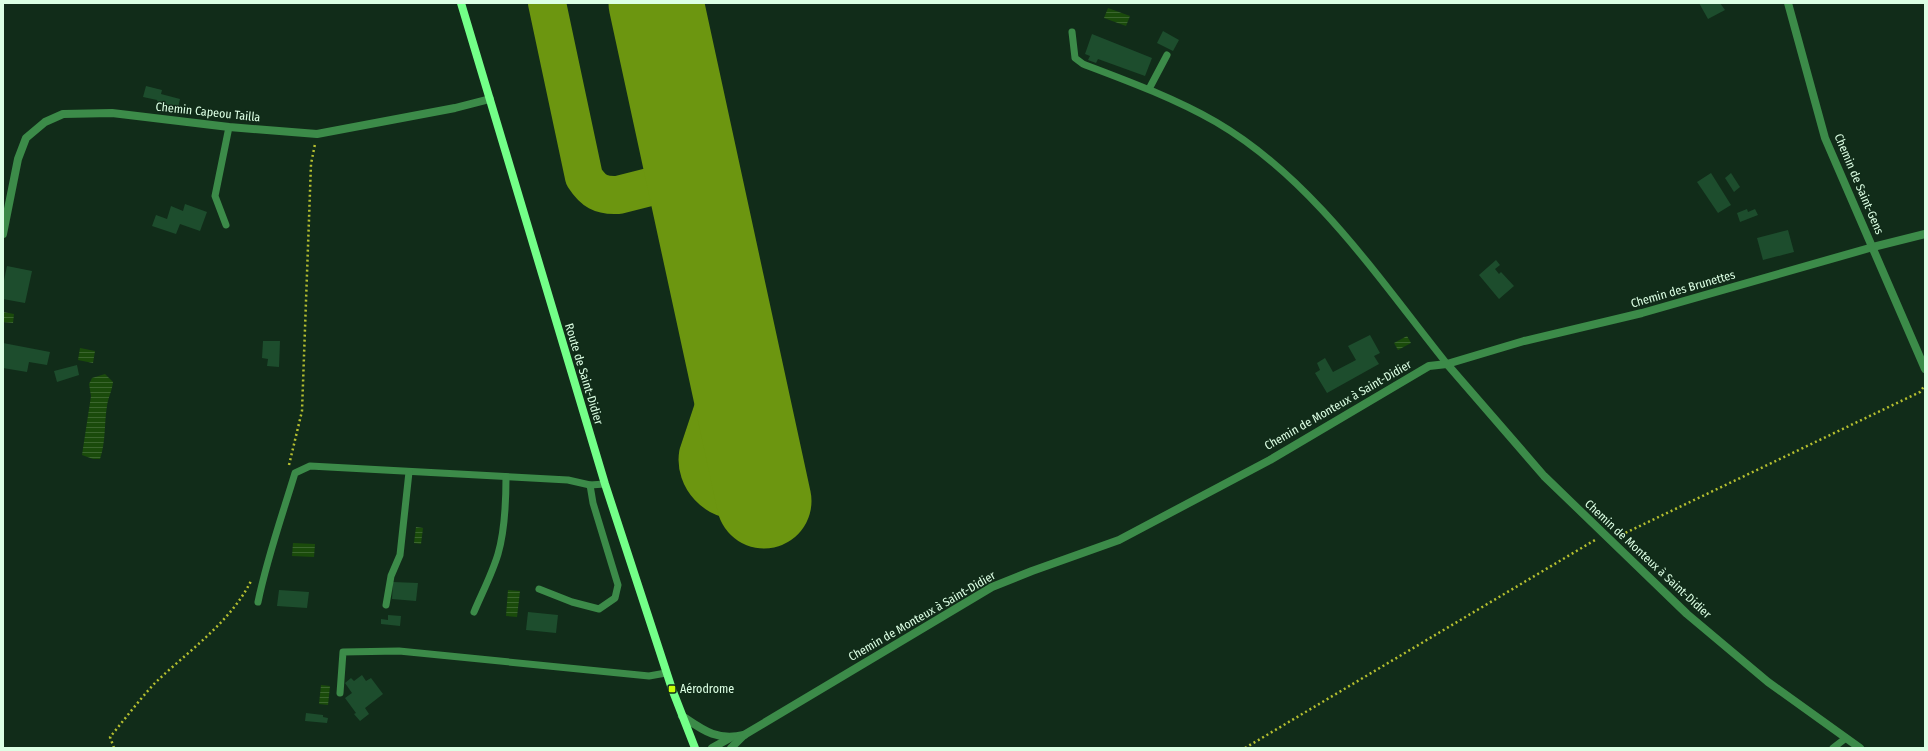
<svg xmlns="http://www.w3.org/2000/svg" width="1928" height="751" font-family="'Fira Sans Condensed',sans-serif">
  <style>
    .water { fill: url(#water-rules) }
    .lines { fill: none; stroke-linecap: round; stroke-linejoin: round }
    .taxiway { stroke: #6c9610; stroke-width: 38 }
    .runway { stroke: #6c9610; stroke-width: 95 }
    .building { fill: #1d4d2d }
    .path { stroke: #b5bf30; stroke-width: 2.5; stroke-dasharray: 2 3; stroke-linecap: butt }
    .service { stroke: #3c8b49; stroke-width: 7 }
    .minor { stroke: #3c8b49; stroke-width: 8 }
    .secondary { stroke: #73ff88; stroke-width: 8 }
    .poi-dot { fill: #c6ff08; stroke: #112c19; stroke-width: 1.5 }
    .labels { text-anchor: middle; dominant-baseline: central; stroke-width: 3; stroke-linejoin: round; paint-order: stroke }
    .street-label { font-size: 12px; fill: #dcffe4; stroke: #112c19 }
    .poi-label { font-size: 12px; fill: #dcffe4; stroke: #112c19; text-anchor: start }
  </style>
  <defs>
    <pattern id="water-rules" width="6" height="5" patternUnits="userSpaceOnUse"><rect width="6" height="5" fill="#1a4b0b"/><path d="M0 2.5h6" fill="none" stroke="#3b662e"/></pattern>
  </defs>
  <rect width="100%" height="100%" fill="#112c19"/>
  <g class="water">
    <polygon points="1108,8 1130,16 1126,26 1104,18"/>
    <polygon points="3,312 14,314 13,323 3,322"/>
    <polygon points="1407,336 1411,343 1398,350 1394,343"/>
    <polygon points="80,348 95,351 93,363 78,360"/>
    <path d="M 105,374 L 113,382 C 112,391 108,398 107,406 C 104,424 106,442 100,459 L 93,459 L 82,455 L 91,396 L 89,384 L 92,378 Z"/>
    <polygon points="416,527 423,528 421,544 414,543"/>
    <polygon points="293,543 315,544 314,557 292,556"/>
    <polygon points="508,590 520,591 517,617 506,616"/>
    <polygon points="321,685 330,686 328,705 319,704"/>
  </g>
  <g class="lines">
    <g class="taxiway">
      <path d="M 547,3 L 584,177 C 593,191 601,196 618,195 L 693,176"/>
      <path d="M 732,352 L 698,454 C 694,478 716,503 742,500 C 749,499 755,493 760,488"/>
    </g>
    <polyline class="runway" points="656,3 764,501"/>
  </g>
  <g class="building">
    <polygon points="1699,3 1720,3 1725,10 1708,19"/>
    <polygon points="1163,31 1179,40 1173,51 1157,43"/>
    <polygon points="1092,34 1152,58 1145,76 1098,59 1096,63 1088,60 1090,56 1085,54"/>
    <polygon points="146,86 162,90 161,94 180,99 178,108 158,103 157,100 143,97"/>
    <polygon points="1711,173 1731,205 1718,213 1697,182"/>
    <polygon points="1731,173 1740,187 1734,192 1725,178"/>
    <polygon points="185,204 207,212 200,231 180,224 176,234 152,226 156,215 167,219 171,206 183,211"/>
    <polygon points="1747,209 1748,212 1755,209 1758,215 1740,222 1737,213"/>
    <polygon points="1788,230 1794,252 1763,260 1757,238"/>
    <polygon points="1496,260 1500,265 1495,269 1499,274 1501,272 1514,286 1499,299 1479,275"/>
    <polygon points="7,266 32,271 25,303 3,299 3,285"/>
    <polygon points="1370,335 1380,353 1374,356 1379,364 1327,393 1315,373 1320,370 1317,363 1325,358 1333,372 1356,360 1348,346"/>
    <polygon points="263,341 280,341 279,367 267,366 268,359 262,358"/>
    <polygon points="3,343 50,352 47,365 29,362 27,372 3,368"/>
    <polygon points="77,365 79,375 57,382 54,371"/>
    <polygon points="393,582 418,583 416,601 392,599"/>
    <polygon points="279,590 309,592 307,608 277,606"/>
    <polygon points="528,612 558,615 556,633 526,630"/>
    <polygon points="388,615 401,616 400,626 381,624 381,619 388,620"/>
    <polygon points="362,675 366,681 371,678 383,694 365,708 369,714 360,721 354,714 356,713 345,698 352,693 345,683 351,678 354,681"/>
    <polygon points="306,713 323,715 323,717 328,718 327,723 305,721"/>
  </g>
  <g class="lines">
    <g class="path">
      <polyline points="289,465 302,411 311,164 315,144"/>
      <polyline points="1621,535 1920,392 1925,385"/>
      <path d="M 114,748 L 110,737 C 125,719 139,700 155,683 C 188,651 230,623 251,581"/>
      <polyline points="1245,748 1595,540"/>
    </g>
    <g class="service">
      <path d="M 1072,32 L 1075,58 L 1083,64 C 1128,81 1174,98 1216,122 C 1312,178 1379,279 1447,364"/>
      <polyline points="1149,89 1167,55"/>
      <polyline points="226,225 215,196 229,127"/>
      <polyline points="539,589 572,602 599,609 615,598 618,585 593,503 590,485"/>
      <path d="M 258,602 C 267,558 282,516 295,473 L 310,466 L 568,480 L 590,485 L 605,484"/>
      <polyline points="386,605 391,576 400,555 409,472"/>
      <path d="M 474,612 C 482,593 492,574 498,554 C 505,530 506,502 506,477"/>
      <polyline points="340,693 343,652 399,651 649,676 666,673"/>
      <polyline points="1833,748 1846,738"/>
    </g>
    <g class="minor">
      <polyline points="1788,3 1825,138 1925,369"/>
      <polyline points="3,234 18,159 26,138 45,122 63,114 112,113 229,127 317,134 455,108 490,99"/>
      <polyline points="1447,364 1544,476 1687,614 1768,682 1860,748"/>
      <path d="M 682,716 C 704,731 717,741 744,735"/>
      <polyline points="712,748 730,738"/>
      <polyline points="731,748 744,735 992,587 1032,571 1119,540 1270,460 1429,366 1447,364 1524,341 1642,313 1873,247 1925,234"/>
    </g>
    <polyline class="secondary" points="461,3 605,484 672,689 695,748"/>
  </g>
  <rect class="poi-dot" x="668" y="685" width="8" height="8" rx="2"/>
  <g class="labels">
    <g class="street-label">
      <text transform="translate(208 112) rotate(6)">Chemin Capeou Tailla</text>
      <text transform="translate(1859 184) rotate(67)">Chemin de Saint-Gens</text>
      <text transform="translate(1683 289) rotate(-16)">Chemin des Brunettes</text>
      <text transform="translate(584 374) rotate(73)">Route de Saint-Didier</text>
      <text transform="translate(1338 405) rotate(-30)">Chemin de Monteux à Saint-Didier</text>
      <text transform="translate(1648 559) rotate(43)">Chemin de Monteux à Saint-Didier</text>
      <text transform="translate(922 616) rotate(-30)">Chemin de Monteux à Saint-Didier</text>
    </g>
    <g class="poi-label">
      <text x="680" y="689">Aérodrome</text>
    </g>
  </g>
  <rect width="1928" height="751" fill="none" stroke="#dcffe4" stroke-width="8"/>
</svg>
